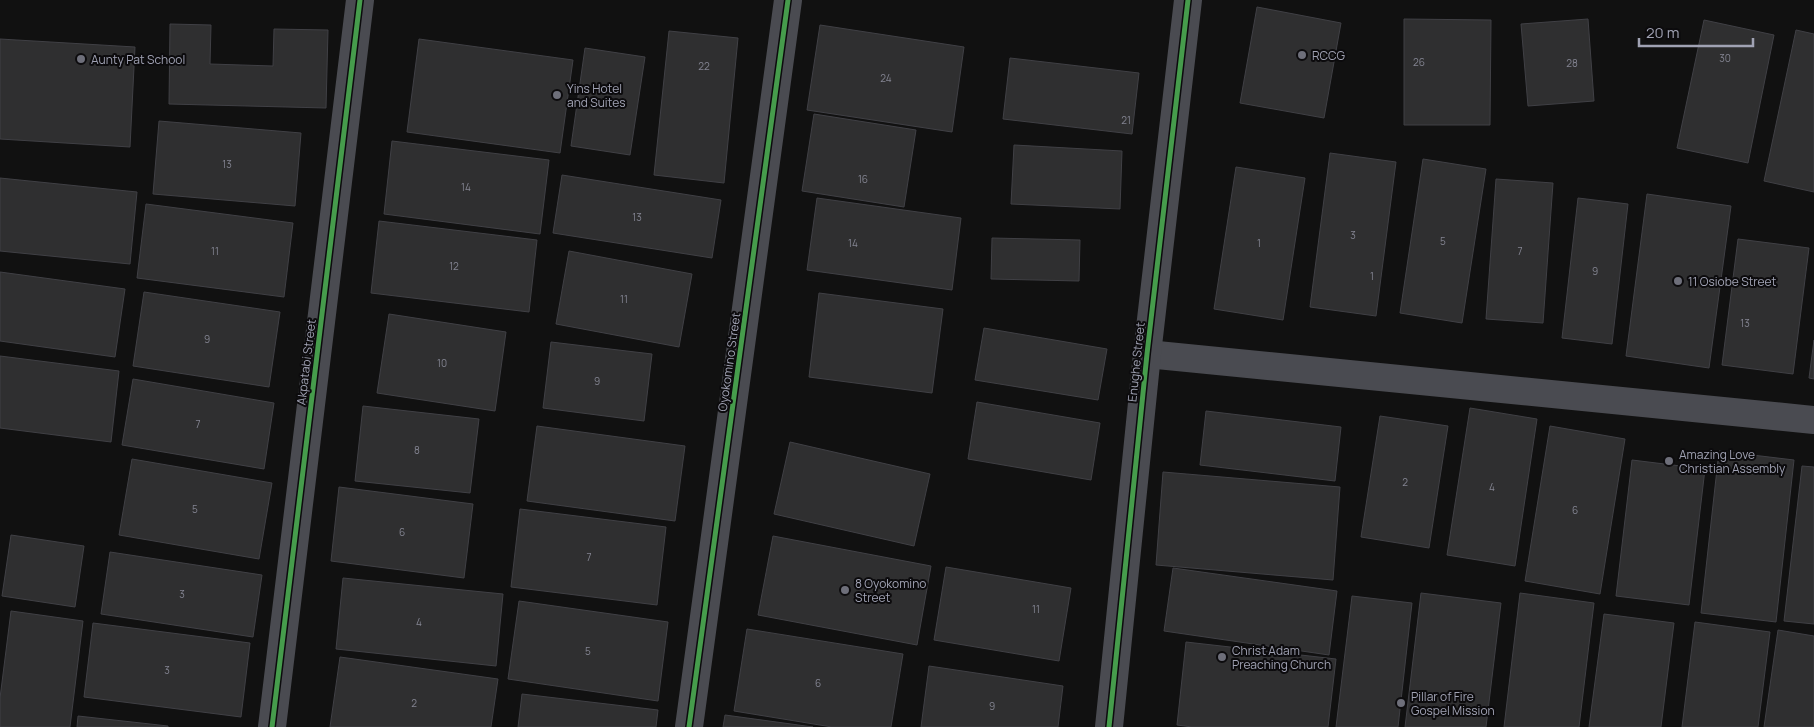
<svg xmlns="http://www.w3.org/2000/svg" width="1814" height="727" font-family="Manrope,sans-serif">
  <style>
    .building { fill: #2f2f30; stroke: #404045 }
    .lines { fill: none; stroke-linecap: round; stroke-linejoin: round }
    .street { stroke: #4a4b51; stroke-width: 28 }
    .cycleway-casing { stroke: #0c0b0d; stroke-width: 8 }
    .cycleway { stroke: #469c4c; stroke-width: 5 }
    .poi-dot { fill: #6e6f7a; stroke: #0c0b0d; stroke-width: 2 }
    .labels { text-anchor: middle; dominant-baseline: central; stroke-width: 4; stroke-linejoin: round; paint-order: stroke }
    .number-label { font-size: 10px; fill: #848592 }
    .poi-label { font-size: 12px; fill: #a0a2b3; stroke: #0c0b0d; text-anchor: start }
    .street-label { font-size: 12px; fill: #a0a2b3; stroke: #0c0b0d }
  </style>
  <rect width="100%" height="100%" fill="#111"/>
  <g class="building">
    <polygon points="1257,7 1341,23 1324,118 1240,103"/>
    <polygon points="1404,19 1491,20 1490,125 1404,125"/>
    <polygon points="1588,19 1594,101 1528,106 1521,24"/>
    <polygon points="1704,20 1774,35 1748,163 1677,148"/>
    <polygon points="170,24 211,25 210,64 273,66 274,29 328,30 326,108 169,104"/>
    <polygon points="820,25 964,47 952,132 807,110"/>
    <polygon points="1796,30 1814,34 1814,192 1764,181"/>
    <polygon points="669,31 738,38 724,183 654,175"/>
    <polygon points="0,39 135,47 130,147 0,139"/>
    <polygon points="419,39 573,60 560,153 407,132"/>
    <polygon points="585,48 645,57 630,155 571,146"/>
    <polygon points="1010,58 1139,73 1132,134 1003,119"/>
    <polygon points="814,114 916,130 904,207 802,191"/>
    <polygon points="159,121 301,133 295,206 153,194"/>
    <polygon points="392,141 549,160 540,234 384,214"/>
    <polygon points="1014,145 1122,151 1120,209 1011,204"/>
    <polygon points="1330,153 1396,162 1376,316 1310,307"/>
    <polygon points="1423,159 1486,169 1462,323 1400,313"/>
    <polygon points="1236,167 1305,178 1283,320 1214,309"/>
    <polygon points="562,175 721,200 712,258 553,233"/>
    <polygon points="0,178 137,192 130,264 0,251"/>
    <polygon points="1496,179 1553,183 1543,323 1486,319"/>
    <polygon points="1647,194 1731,206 1709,368 1626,356"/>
    <polygon points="817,198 961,218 952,290 807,270"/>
    <polygon points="1578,198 1628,204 1612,344 1562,338"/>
    <polygon points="146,204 293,223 284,297 137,278"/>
    <polygon points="379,221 537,240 529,312 371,293"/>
    <polygon points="992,238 1080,240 1079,281 991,279"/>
    <polygon points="1738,239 1809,248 1793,374 1722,365"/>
    <polygon points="569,251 692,274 679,347 556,324"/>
    <polygon points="0,272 125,289 115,357 0,341"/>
    <polygon points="144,292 280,312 269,387 133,366"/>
    <polygon points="819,293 943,309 932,393 809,377"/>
    <polygon points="389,314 506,332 495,411 377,393"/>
    <polygon points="984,328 1107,349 1098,400 975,380"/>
    <polygon points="1814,340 1814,379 1809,378"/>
    <polygon points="551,342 652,354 644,421 543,408"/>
    <polygon points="0,356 119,371 111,442 0,428"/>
    <polygon points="133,379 274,403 264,469 122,445"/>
    <polygon points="977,402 1100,423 1091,480 968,459"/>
    <polygon points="363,406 479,419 470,493 355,481"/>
    <polygon points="1470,408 1537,419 1515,566 1447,555"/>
    <polygon points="1206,411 1341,427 1335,481 1200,465"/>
    <polygon points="1380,416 1448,426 1429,548 1361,537"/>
    <polygon points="537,426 685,446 675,521 527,501"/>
    <polygon points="1550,426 1625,439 1600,594 1525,581"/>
    <polygon points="790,442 930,474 914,546 774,514"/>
    <polygon points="1719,451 1794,460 1776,622 1701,613"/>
    <polygon points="132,459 272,483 259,559 119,535"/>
    <polygon points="1632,460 1705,469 1689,605 1616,596"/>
    <polygon points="1802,466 1814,467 1814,624 1784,621"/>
    <polygon points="1163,472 1340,487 1333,580 1156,565"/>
    <polygon points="339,487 473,504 464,578 331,561"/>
    <polygon points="520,509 666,527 657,605 511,587"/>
    <polygon points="11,535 84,546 75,607 2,596"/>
    <polygon points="773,536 931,566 917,645 758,615"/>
    <polygon points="110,552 262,575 253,637 101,614"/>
    <polygon points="946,567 1071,588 1059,661 934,640"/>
    <polygon points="1173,568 1337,591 1329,655 1164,631"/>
    <polygon points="343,578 503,594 496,666 336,649"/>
    <polygon points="1421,593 1501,603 1486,727 1405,727"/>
    <polygon points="1520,593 1594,603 1579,727 1504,727"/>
    <polygon points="1352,596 1412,603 1398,727 1336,727"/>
    <polygon points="519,601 668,622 658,701 508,679"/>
    <polygon points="11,611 83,621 70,727 0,727 0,698"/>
    <polygon points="1604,614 1674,623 1661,727 1589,727"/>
    <polygon points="1695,622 1770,632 1758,727 1682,727"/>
    <polygon points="93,623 250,643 241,717 84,697"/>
    <polygon points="747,629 903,654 891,727 832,727 734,711"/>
    <polygon points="1778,630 1814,636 1814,727 1764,727"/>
    <polygon points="1186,642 1336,659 1328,727 1192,727 1177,725"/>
    <polygon points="340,657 498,679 491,727 330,727"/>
    <polygon points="929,666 1063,686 1058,727 921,727"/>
    <polygon points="522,694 658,710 656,727 518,727"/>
    <polygon points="725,715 813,727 723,727"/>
    <polygon points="78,716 168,726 168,727 77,727"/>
  </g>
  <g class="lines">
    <g class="street">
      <polyline points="1147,354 1814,420"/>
      <polyline points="272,727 360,0"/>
      <polyline points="689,727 788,0"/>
      <polyline points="1109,727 1147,354 1188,0"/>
    </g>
    <g class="cycleway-casing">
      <g id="cycleway">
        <polyline points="272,727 360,0"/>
        <polyline points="689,727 788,0"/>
        <polyline points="1109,727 1147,354 1188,0"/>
      </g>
    </g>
    <use href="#cycleway" class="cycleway"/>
  </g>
  <g class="poi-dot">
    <circle cx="1302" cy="55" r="5"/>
    <circle cx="81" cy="59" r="5"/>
    <circle cx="557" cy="95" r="5"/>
    <circle cx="1678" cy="281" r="5"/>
    <circle cx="1669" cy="461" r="5"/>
    <circle cx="845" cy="590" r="5"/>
    <circle cx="1222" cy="657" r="5"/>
    <circle cx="1401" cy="703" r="5"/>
  </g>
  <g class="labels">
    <g class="number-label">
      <text x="1725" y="58">30</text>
      <text x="1419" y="62">26</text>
      <text x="1572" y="63">28</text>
      <text x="704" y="66">22</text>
      <text x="886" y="78">24</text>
      <text x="1126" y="120">21</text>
      <text x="227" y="164">13</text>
      <text x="863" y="179">16</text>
      <text x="466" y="187">14</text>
      <text x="637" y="217">13</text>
      <text x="1353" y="235">3</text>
      <text x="1443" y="241">5</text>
      <text x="853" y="243">14</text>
      <text x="1259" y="243">1</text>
      <text x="215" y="251">11</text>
      <text x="1520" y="251">7</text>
      <text x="454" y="266">12</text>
      <text x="1595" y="271">9</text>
      <text x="1372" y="276">1</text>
      <text x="624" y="299">11</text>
      <text x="1745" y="323">13</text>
      <text x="207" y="339">9</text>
      <text x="442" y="363">10</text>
      <text x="597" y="381">9</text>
      <text x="198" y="424">7</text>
      <text x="417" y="450">8</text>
      <text x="1405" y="482">2</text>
      <text x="1492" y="487">4</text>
      <text x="195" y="509">5</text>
      <text x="1575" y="510">6</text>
      <text x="402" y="532">6</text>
      <text x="589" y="557">7</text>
      <text x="182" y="594">3</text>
      <text x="1036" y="609">11</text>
      <text x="419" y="622">4</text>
      <text x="588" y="651">5</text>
      <text x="167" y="670">3</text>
      <text x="818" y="683">6</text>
      <text x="414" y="703">2</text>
      <text x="992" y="706">9</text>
    </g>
    <g class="poi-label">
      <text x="1312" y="55">RCCG</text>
      <text x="91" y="59">Aunty Pat School</text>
      <text x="567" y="88">Yins Hotel<tspan x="567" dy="14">and Suites</tspan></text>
      <text x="1688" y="281">11 Osiobe Street</text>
      <text x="1679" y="454">Amazing Love<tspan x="1679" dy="14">Christian Assembly</tspan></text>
      <text x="855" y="583">8 Oyokomino<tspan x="855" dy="14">Street</tspan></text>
      <text x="1232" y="650">Christ Adam<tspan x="1232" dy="14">Preaching Church</tspan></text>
      <text x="1411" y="696">Pillar of Fire<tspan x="1411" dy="14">Gospel Mission</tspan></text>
    </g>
    <g class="street-label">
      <text transform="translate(306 362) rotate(-83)">Akpatabi Street</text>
      <text transform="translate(729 362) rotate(-82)">Oyokomino Street</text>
      <text transform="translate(1136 362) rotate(-84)">Enughe Street</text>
    </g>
  </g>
  <path d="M1639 38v8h114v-8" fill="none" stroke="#a0a2b3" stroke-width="2.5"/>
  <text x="1646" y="38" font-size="15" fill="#a0a2b3" stroke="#0c0b0d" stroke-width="4" paint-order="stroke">20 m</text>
</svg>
